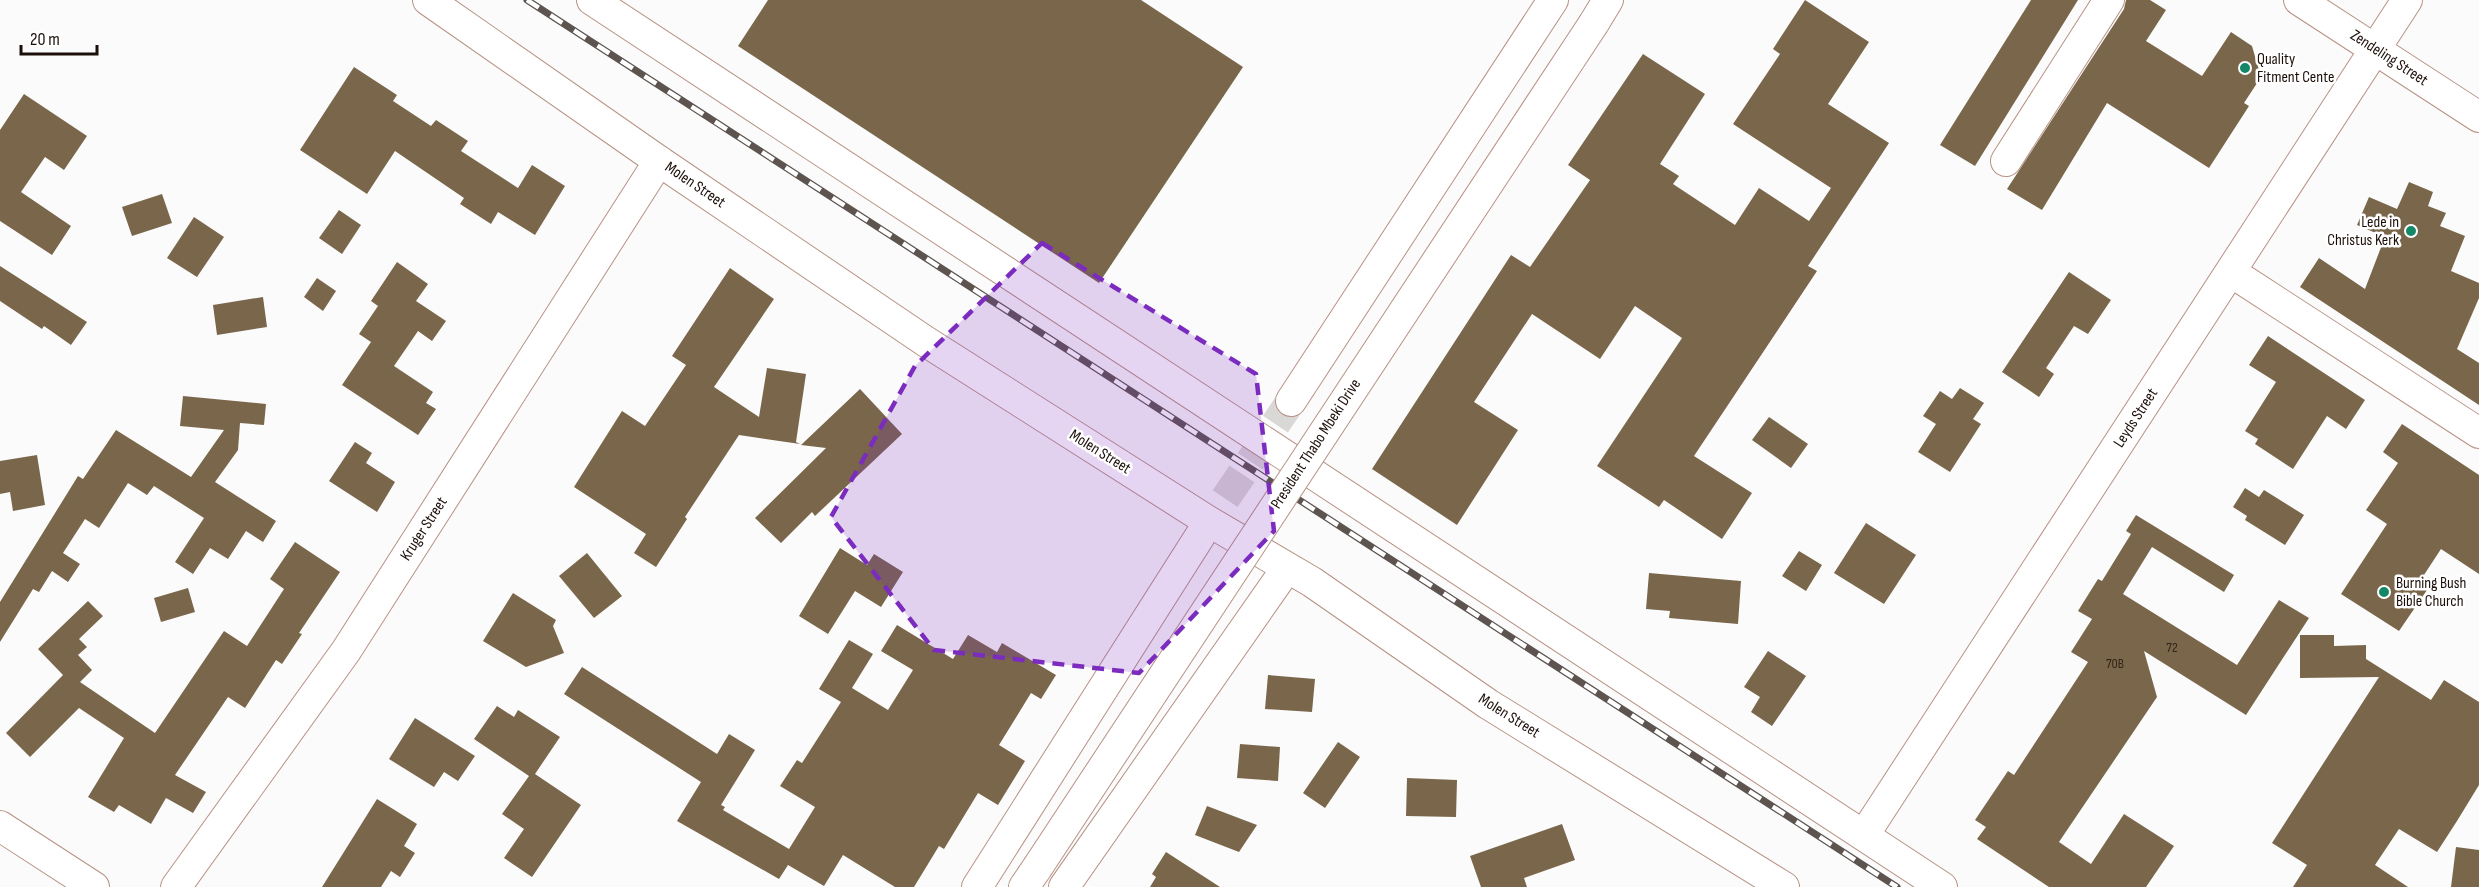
<svg xmlns="http://www.w3.org/2000/svg" width="2479" height="887" font-family="'Sofia Sans Condensed',sans-serif">
  <style>
    .building { fill: #7a674b }
    .lines { fill: none; stroke-linecap: round; stroke-linejoin: round }
    .minor-tunnel { stroke: #dad8d7; stroke-width: 30; stroke-dasharray: 30 15; stroke-linecap: butt }
    .minor-casing { stroke: #b79285; stroke-width: 32 }
    .minor { stroke: #fff; stroke-width: 30 }
    .rail-casing { stroke: #5d5450; stroke-width: 7 }
    .rail { stroke: #fff; stroke-width: 4.5; stroke-dasharray: 14; stroke-linecap: butt }
    .minor-bridge-casing { stroke: #b79285; stroke-width: 32; stroke-linecap: butt }
    .minor-bridge { stroke: #fff; stroke-width: 30 }
    .marked { fill: #7b2cbf; fill-opacity: 0.2; stroke: #7b2cbf; stroke-width: 4.5; stroke-dasharray: 12 8; stroke-linejoin: round }
    .poi-dot { fill: #148767; stroke: #fff; stroke-width: 2 }
    .labels { text-anchor: middle; dominant-baseline: central; stroke-width: 5; stroke-linejoin: round; paint-order: stroke }
    .number-label { font-size: 14px; fill: #34251a }
    .street-label { font-size: 16px; fill: #1c0f0a; stroke: #fff }
    .poi-label { font-size: 16px; fill: #1c0f0a; stroke: #fff; text-anchor: start }
  </style>
  <rect width="100%" height="100%" fill="#fbfbfb"/>
  <g class="building">
    <polygon points="768,0 1141,0 1243,67 1099,283 738,46"/>
    <polygon points="1805,0 1869,42 1828,104 1889,143 1808,266 1817,271 1694,456 1752,493 1722,539 1664,500 1659,507 1597,466 1682,338 1635,306 1600,359 1532,314 1474,402 1518,430 1457,525 1372,469 1511,255 1530,267 1590,180 1568,165 1643,54 1705,94 1660,164 1679,176 1673,184 1735,225 1759,188 1809,221 1831,188 1733,124 1780,54 1773,49"/>
    <polygon points="2031,0 2078,0 1975,166 1940,145"/>
    <polygon points="2126,0 2150,0 2166,10 2146,41 2202,76 2231,32 2252,46 2261,77 2244,103 2249,106 2209,168 2107,103 2042,210 2007,189 2124,9"/>
    <polygon points="354,67 397,95 393,101 431,126 436,120 468,141 461,151 518,188 532,165 565,186 535,235 498,212 491,224 460,204 464,198 395,151 367,194 300,150"/>
    <polygon points="24,94 87,136 64,170 45,157 21,192 71,226 52,255 0,221 0,130"/>
    <polygon points="2409,182 2433,192 2428,206 2446,213 2440,226 2465,236 2451,271 2479,283 2479,298 2457,349 2479,363 2479,405 2300,287 2319,258 2365,289 2385,237 2357,225 2369,197 2397,209"/>
    <polygon points="162,194 172,223 132,236 122,207"/>
    <polygon points="339,210 361,225 342,254 319,238"/>
    <polygon points="194,217 224,237 197,277 167,258"/>
    <polygon points="397,262 428,284 416,301 446,321 432,341 418,331 394,366 433,392 426,403 436,409 418,435 342,385 371,342 359,334 378,306 371,301"/>
    <polygon points="0,266 87,322 71,345 44,326 42,329 0,301"/>
    <polygon points="730,268 774,299 714,387 759,417 767,368 806,374 796,442 800,444 739,435 685,517 687,519 656,567 634,553 646,534 574,487 622,411 645,426 686,365 672,356"/>
    <polygon points="2069,272 2111,300 2088,334 2074,326 2046,368 2054,374 2039,397 2002,372"/>
    <polygon points="317,278 336,291 323,311 304,297"/>
    <polygon points="263,297 267,327 217,335 213,305"/>
    <polygon points="2268,336 2365,400 2346,429 2327,416 2293,469 2255,444 2258,439 2245,431 2276,382 2249,365"/>
    <polygon points="1960,388 1984,403 1973,419 1981,424 1950,472 1918,452 1936,424 1923,416 1940,391 1952,399"/>
    <polygon points="860,389 902,434 815,516 812,512 781,543 755,518 826,448 801,445"/>
    <polygon points="183,396 266,404 264,425 240,423 238,450 215,482 276,521 263,542 246,531 228,559 210,548 193,574 175,562 204,518 154,486 147,495 128,483 99,528 85,519 63,553 80,564 68,582 52,571 39,592 33,589 0,642 0,602 78,476 83,479 116,430 191,477 224,430 180,426"/>
    <polygon points="1769,417 1808,444 1791,468 1752,440"/>
    <polygon points="2402,424 2479,475 2479,574 2441,549 2418,584 2427,590 2399,631 2341,594 2387,524 2366,510 2398,463 2383,452"/>
    <polygon points="355,442 372,453 366,463 395,482 377,512 329,481"/>
    <polygon points="37,455 45,505 13,511 10,492 0,494 0,461"/>
    <polygon points="2245,488 2259,497 2264,490 2304,515 2285,545 2245,520 2247,516 2233,507"/>
    <polygon points="2136,515 2234,575 2224,592 2152,547 2123,594 2237,665 2279,600 2309,618 2246,715 2144,651 2157,697 2059,842 2091,864 2124,814 2174,846 2146,887 2049,887 1977,839 1986,827 1975,820 2008,771 2014,775 2088,662 2071,652 2092,619 2078,611 2098,579 2102,581 2131,534 2126,531"/>
    <polygon points="1866,523 1916,555 1884,604 1834,573"/>
    <polygon points="295,542 340,572 299,633 302,634 282,664 276,660 245,708 228,697 175,775 206,792 193,813 166,798 151,824 119,805 114,812 88,797 124,738 79,708 30,757 6,733 63,675 38,649 88,601 103,616 79,639 87,647 78,655 92,670 80,682 155,733 224,631 247,646 284,589 270,579"/>
    <polygon points="840,548 867,565 874,554 903,572 881,607 855,591 828,634 799,616"/>
    <polygon points="1799,551 1822,565 1806,591 1782,576"/>
    <polygon points="587,553 622,596 594,618 559,576"/>
    <polygon points="1649,573 1741,581 1738,624 1669,618 1670,611 1646,609"/>
    <polygon points="188,588 195,612 161,622 154,598"/>
    <polygon points="513,593 556,620 553,626 564,653 526,667 483,641"/>
    <polygon points="897,625 953,659 968,635 997,652 1002,643 1056,675 1041,699 1031,693 999,745 1025,761 998,805 978,793 944,849 939,846 914,887 895,887 843,855 824,886 788,865 779,879 677,821 701,782 564,694 582,667 717,754 729,734 755,750 721,805 725,807 723,810 789,849 815,807 780,786 797,760 802,763 841,702 819,689 849,640 873,654 852,688 888,710 913,670 881,651"/>
    <polygon points="2300,635 2334,635 2334,646 2366,645 2366,659 2431,700 2444,680 2479,702 2479,785 2457,821 2437,852 2399,829 2375,865 2408,887 2293,887 2307,865 2272,843 2379,677 2300,678"/>
    <polygon points="1768,651 1806,676 1772,726 1751,712 1760,697 1744,687"/>
    <polygon points="1268,675 1315,679 1312,712 1265,709"/>
    <polygon points="497,706 514,717 518,710 560,737 535,774 581,805 532,877 504,858 524,829 502,814 529,776 474,739"/>
    <polygon points="415,718 475,756 458,781 444,772 434,787 389,759"/>
    <polygon points="1338,742 1360,757 1325,808 1303,793"/>
    <polygon points="1240,744 1280,747 1278,781 1237,778"/>
    <polygon points="1407,778 1457,780 1456,817 1406,816"/>
    <polygon points="377,799 417,824 404,846 415,853 400,877 391,871 381,887 322,887"/>
    <polygon points="1207,806 1257,825 1239,852 1195,835"/>
    <polygon points="1562,824 1575,860 1524,878 1527,887 1481,887 1470,856"/>
    <polygon points="2456,847 2479,850 2479,887 2451,887"/>
    <polygon points="1166,852 1220,887 1150,887 1156,877 1152,874"/>
  </g>
  <g class="lines">
    <polyline class="minor-tunnel" points="1200,536 1291,401"/>
    <g class="minor-casing">
      <g id="minor">
        <polyline points="428,0 659,161 925,341 1208,521 1312,582 1488,704 1784,887"/>
        <polyline points="592,0 1942,887"/>
        <polyline points="2299,0 2479,117"/>
        <polyline points="1594,23 1608,0"/>
        <polyline points="2006,161 2109,0"/>
        <polyline points="2231,272 2479,433"/>
        <polyline points="1291,401 1553,0"/>
        <polyline points="0,826 94,887"/>
        <polyline points="1864,835 2407,0"/>
        <polyline points="176,887 346,651 659,161"/>
        <polyline points="977,887 1200,536"/>
        <polyline points="1024,887 1037,868"/>
        <polyline points="1064,887 1287,568"/>
      </g>
    </g>
    <use href="#minor" class="minor"/>
    <g class="rail-casing">
      <polyline id="rail" points="527,0 1897,887"/>
    </g>
    <use href="#rail" class="rail"/>
    <g class="minor-bridge-casing">
      <polyline id="minor-bridge" points="1037,868 1594,23"/>
    </g>
    <use href="#minor-bridge" class="minor-bridge"/>
  </g>
  <path class="marked" d="M 1042,243 L 1256,374 L 1274,531 L 1139,673 L 934,650 L 831,517 L 915,366 Z"/>
  <g class="poi-dot">
    <circle cx="2245" cy="68" r="6"/>
    <circle cx="2411" cy="231" r="6"/>
    <circle cx="2384" cy="592" r="6"/>
  </g>
  <g class="labels">
    <g class="number-label">
      <text x="2172" y="647">72</text>
      <text x="2115" y="663">70B</text>
    </g>
    <g class="street-label">
      <text transform="translate(2389 58) rotate(33)">Zendeling Street</text>
      <text transform="translate(695 185) rotate(34)">Molen Street</text>
      <text transform="translate(2136 418) rotate(-57)">Leyds Street</text>
      <text transform="translate(1316 444) rotate(-57)">President Thabo Mbeki Drive</text>
      <text transform="translate(1100 452) rotate(32)">Molen Street</text>
      <text transform="translate(424 529) rotate(-57)">Kruger Street</text>
      <text transform="translate(1509 716) rotate(32)">Molen Street</text>
    </g>
    <g class="poi-label">
      <text x="2257" y="59">Quality<tspan x="2257" dy="18">Fitment Cente</tspan></text>
      <text x="2399" y="222" text-anchor="end">Lede in<tspan x="2399" dy="18">Christus Kerk</tspan></text>
      <text x="2396" y="583">Burning Bush<tspan x="2396" dy="18">Bible Church</tspan></text>
    </g>
  </g>
  <path d="M21 45v9h76v-9" fill="none" stroke="#1c0f0a" stroke-width="3"/>
  <text x="30" y="45" font-size="18" fill="#1c0f0a" stroke="#ffffff" stroke-width="4.5" paint-order="stroke">20 m</text>
</svg>
